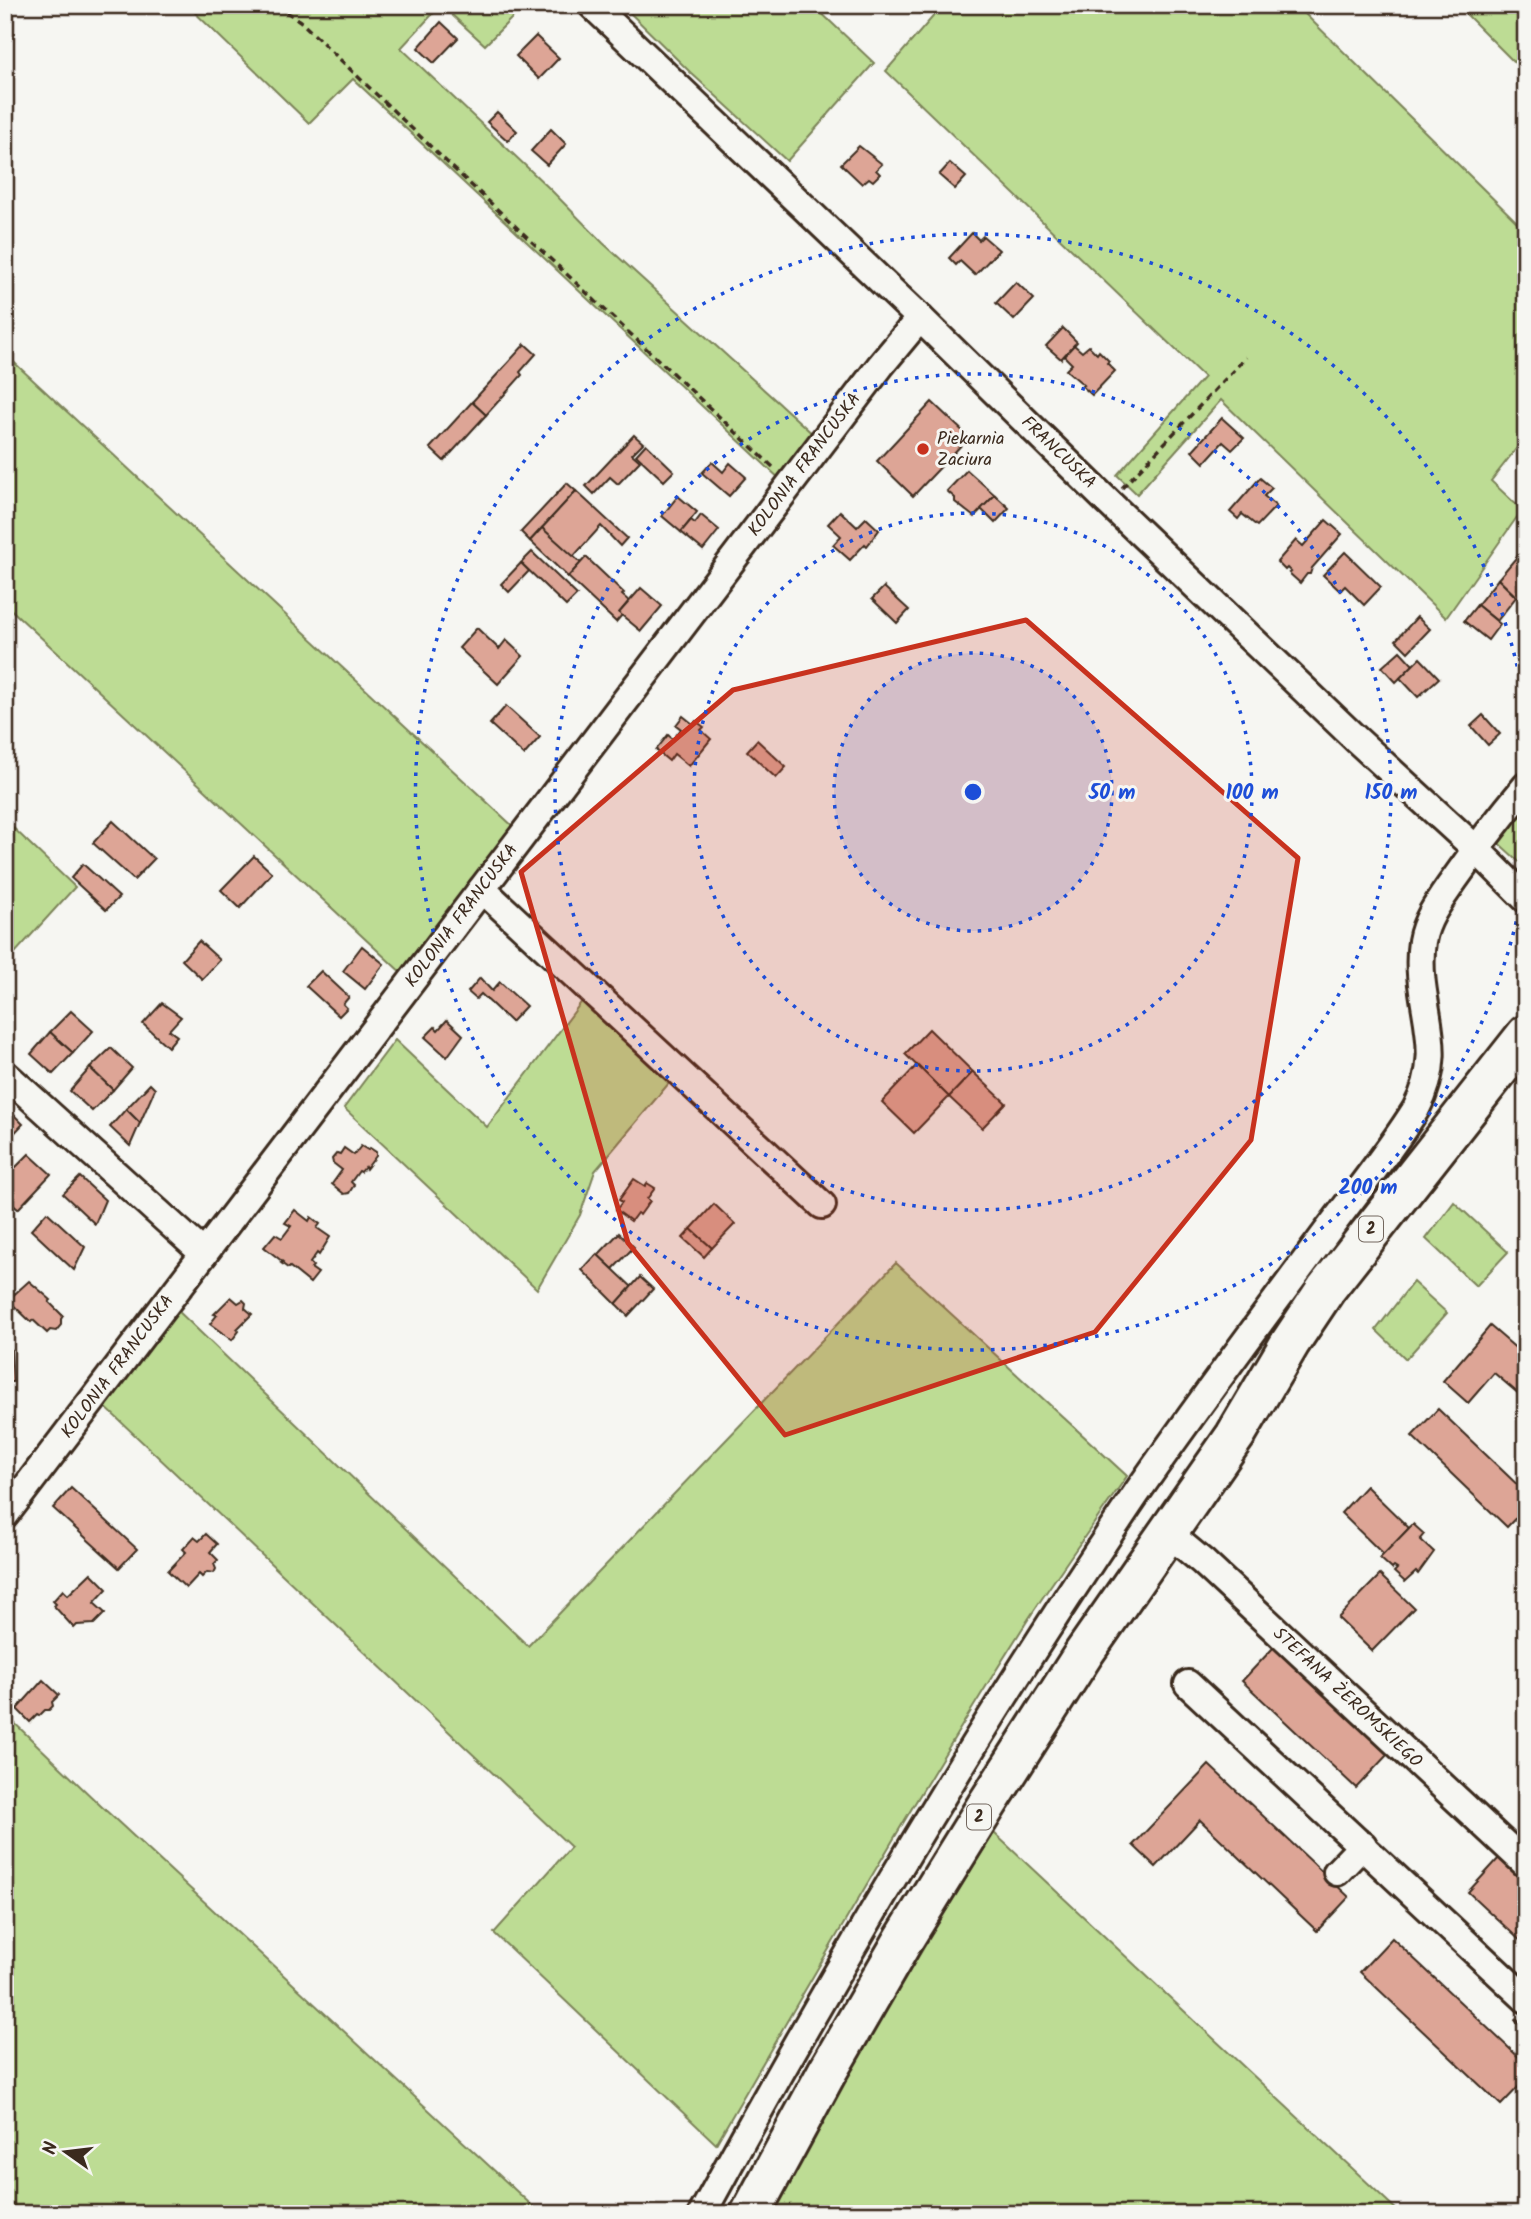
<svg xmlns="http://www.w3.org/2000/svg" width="1531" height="2219" font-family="Kalam,sans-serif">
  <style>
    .green { fill: #bddc94; stroke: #7c8359; stroke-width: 2 }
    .building { fill: #dda596; stroke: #3b2a1e; stroke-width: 2 }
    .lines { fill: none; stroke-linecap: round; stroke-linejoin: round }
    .minor-casing { stroke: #3b2a1e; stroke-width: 32 }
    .highway-casing { stroke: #3b2a1e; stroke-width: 44 }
    .path { stroke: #3b2a1e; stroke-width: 3.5; stroke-dasharray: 7 5; stroke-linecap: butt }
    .minor { stroke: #f6f6f2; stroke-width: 26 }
    .highway { stroke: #f6f6f2; stroke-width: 38 }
    .marked { fill: #c8321e; fill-opacity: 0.2; stroke: #c8321e; stroke-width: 5; stroke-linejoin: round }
    .ring { fill: none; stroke: #1d4ed8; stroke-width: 3.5; stroke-dasharray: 3.5 7 }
    .poi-dot { fill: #c8321e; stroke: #f6f6f2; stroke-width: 2.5 }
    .labels { text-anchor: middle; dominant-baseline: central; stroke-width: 6; stroke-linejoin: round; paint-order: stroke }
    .shield { fill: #f6f6f2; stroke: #73675e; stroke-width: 2 }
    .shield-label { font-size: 16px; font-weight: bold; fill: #3b2a1e }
    .poi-label { font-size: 18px; fill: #3b2a1e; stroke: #f6f6f2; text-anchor: start }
    .street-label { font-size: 18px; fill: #3b2a1e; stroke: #f6f6f2 }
    .centre { fill: #1d4ed8; stroke: #f6f6f2; stroke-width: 3.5 }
    .ring-label { font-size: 21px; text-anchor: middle; font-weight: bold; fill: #1d4ed8; stroke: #f6f6f2; stroke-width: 6; stroke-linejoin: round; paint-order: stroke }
  </style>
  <rect width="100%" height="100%" fill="#f6f6f2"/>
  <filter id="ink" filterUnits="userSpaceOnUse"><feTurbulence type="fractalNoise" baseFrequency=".0143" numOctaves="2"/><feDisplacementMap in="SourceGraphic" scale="14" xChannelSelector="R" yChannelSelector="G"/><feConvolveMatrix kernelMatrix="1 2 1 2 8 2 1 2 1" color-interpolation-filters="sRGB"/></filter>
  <g filter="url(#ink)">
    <g class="green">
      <polygon points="187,5 525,5 485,45 441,5 401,48 550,189 603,243 816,437 783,482 353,79 309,123"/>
      <polygon points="622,5 813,5 874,63 787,161 691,73"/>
      <polygon points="943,5 1296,5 1526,231 1526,436 1491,481 1522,510 1446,618 1221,400 1137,494 1117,475 1204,377 886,71"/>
      <polygon points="1457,5 1526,5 1526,74"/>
      <polygon points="5,354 517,830 405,976 5,604"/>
      <polygon points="1526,799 1526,868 1494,839"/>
      <polygon points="5,820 75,887 5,964"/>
      <polygon points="586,996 675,1076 595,1171 580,1215 537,1289 344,1108 395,1040 487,1127"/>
      <polygon points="1454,1202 1508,1252 1476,1286 1426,1239"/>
      <path d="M 896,1263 L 1127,1476 C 1092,1527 1055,1577 1022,1629 C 915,1798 816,1971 716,2144 L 494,1933 L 571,1847 L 102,1404 L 174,1307 L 528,1646 Z"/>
      <polygon points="1413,1282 1447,1313 1406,1359 1376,1330"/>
      <polygon points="5,1714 101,1806 541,2214 23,2214 5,2197"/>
      <path d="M 994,1833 L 1401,2214 L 773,2214 C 841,2083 916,1958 994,1833 Z"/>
    </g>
    <g class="building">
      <polygon points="441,22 458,38 434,63 418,48"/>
      <polygon points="536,36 559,58 539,79 516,56"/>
      <polygon points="497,112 517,131 508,141 487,122"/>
      <polygon points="551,129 566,144 547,165 531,151"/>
      <polygon points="859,146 882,164 876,170 880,174 873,181 869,178 862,184 841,164"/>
      <polygon points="950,163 966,177 955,189 939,175"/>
      <polygon points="972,233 979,240 983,236 999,250 975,275 960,261 956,265 949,258"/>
      <polygon points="1016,282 1034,299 1014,320 996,303"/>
      <polygon points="1063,328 1077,342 1061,359 1046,346"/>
      <polygon points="525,344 536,354 520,372 522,375 486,415 472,402"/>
      <polygon points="1074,345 1082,352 1089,346 1097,354 1099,351 1109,361 1107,363 1115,371 1092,395 1082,386 1084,385 1066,370 1072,364 1064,356"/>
      <polygon points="472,402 486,415 444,461 430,448"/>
      <polygon points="932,402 969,437 913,496 877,461"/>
      <polygon points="1222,418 1244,438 1232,450 1223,442 1204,463 1192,451"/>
      <polygon points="634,435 643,443 632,454 640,461 618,484 610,477 594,494 586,486"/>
      <polygon points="646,444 674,471 664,481 636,455"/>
      <polygon points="712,462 723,472 730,463 746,477 729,496 702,473"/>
      <polygon points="967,470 995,495 974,517 955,502 955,498 947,491"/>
      <polygon points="1260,478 1272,488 1264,496 1276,506 1257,526 1242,514 1238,519 1230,512"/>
      <polygon points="567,483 576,491 530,541 521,532"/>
      <polygon points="576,491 627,538 620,546 601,526 573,557 542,528"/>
      <polygon points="995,495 1009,508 995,523 981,509"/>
      <polygon points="678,496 697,512 681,532 662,516"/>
      <polygon points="840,511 857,527 866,518 879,530 867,546 865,544 850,560 833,545 841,536 828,524"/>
      <polygon points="701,515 719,530 703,550 681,532 691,520 695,523"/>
      <polygon points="1326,520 1342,534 1312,568 1310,574 1307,574 1300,583 1289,573 1291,572 1287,568 1285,570 1277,562 1296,540 1303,546"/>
      <polygon points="542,528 581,563 568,577 530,541"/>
      <polygon points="532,552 577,595 566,606 521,563"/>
      <polygon points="1345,552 1381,587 1364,605 1345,586 1340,591 1323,575"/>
      <polygon points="1520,553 1526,557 1526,589 1518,598 1498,579"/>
      <polygon points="586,557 624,593 622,595 629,601 619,613 622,615 616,622 568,577"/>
      <polygon points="521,563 529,571 509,592 501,584"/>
      <polygon points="1498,579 1516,597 1497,621 1477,605"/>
      <polygon points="884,587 909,610 897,623 872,599"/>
      <polygon points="641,588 662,606 641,631 619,613"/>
      <polygon points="1477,605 1500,624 1488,640 1464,621"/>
      <polygon points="1417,617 1430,629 1408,652 1396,640"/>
      <polygon points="477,628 499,649 506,640 523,656 498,684 459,648"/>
      <polygon points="1400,651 1413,665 1396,682 1382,667"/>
      <polygon points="1420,658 1439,678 1418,697 1400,678"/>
      <polygon points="506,706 540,737 524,755 490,724"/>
      <polygon points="1483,715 1500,734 1488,745 1471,726"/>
      <polygon points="683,716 693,724 696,721 704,727 701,730 711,739 689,766 674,754 669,761 656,750 668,735 673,739 681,729 676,725"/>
      <polygon points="757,740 786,767 776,778 747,751"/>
      <polygon points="113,821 154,859 134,880 93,843"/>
      <polygon points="254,856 272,873 240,908 221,890"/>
      <polygon points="83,864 119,897 106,910 71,878"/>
      <polygon points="199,941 220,960 202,979 182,960"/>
      <polygon points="362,946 384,964 365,989 343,971"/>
      <polygon points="321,971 349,997 343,1004 347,1008 339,1016 306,986"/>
      <polygon points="480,978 492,991 500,982 526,1006 511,1022 481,994 476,999 468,992"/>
      <polygon points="162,1003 181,1017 169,1030 177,1036 168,1047 143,1024"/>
      <polygon points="71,1011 93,1031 73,1053 50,1032"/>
      <polygon points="447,1020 463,1035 447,1057 425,1037 435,1027 438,1030"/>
      <polygon points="929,1029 973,1072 949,1097 905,1054"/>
      <polygon points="50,1032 73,1053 53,1074 31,1054"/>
      <polygon points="111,1048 132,1068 113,1090 90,1068"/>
      <polygon points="917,1065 949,1097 914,1133 882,1102"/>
      <polygon points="90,1068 113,1090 92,1111 70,1091"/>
      <polygon points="973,1072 1006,1103 982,1128 949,1097"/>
      <polygon points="150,1084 155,1089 140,1123 126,1109"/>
      <polygon points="5,1106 23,1124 5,1143"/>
      <polygon points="126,1109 140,1123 130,1146 110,1127"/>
      <polygon points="361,1146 368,1150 370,1148 376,1152 376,1156 366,1169 365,1167 361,1172 359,1171 351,1182 354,1185 349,1193 344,1194 332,1184 342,1170 333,1163 332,1159 337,1153 340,1154 344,1148 354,1155"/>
      <polygon points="29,1154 51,1174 18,1209 5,1198 5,1178"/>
      <polygon points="80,1177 105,1200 95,1224 63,1194"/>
      <polygon points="634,1179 645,1186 647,1183 655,1188 647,1199 650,1201 640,1215 637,1213 631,1221 616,1210 622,1202 619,1200"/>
      <polygon points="714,1204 735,1224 712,1248 691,1229"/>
      <polygon points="295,1210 309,1221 311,1217 320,1224 317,1228 330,1237 319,1255 317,1253 310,1263 313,1266 311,1268 318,1273 310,1283 290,1267 288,1268 281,1263 283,1262 264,1247 275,1234 282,1238 291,1226 285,1223"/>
      <polygon points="47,1212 85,1247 74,1270 31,1230"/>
      <polygon points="691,1229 712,1248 704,1257 683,1238"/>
      <polygon points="619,1233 634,1247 613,1269 598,1255"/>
      <polygon points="597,1254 632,1287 616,1304 582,1270"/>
      <polygon points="640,1277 653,1289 628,1316 616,1304"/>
      <polygon points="29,1281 51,1300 49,1302 63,1316 61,1319 61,1325 56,1331 50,1330 47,1333 33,1320 31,1322 8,1300"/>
      <polygon points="231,1297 238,1303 243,1300 246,1303 245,1308 252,1314 237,1329 239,1331 232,1340 210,1324 217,1315 214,1314"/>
      <polygon points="1490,1326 1526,1357 1526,1400 1494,1373 1468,1403 1443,1381"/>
      <polygon points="5,1349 11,1349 13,1382 7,1382 7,1393 5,1393"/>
      <polygon points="1438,1409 1526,1493 1526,1507 1507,1527 1412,1436"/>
      <polygon points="1366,1486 1409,1528 1384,1555 1341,1513"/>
      <polygon points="71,1488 137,1549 119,1568 53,1508"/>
      <polygon points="1413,1524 1424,1534 1420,1539 1434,1552 1418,1574 1416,1572 1405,1582 1394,1572 1397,1569 1394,1567 1392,1569 1380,1558"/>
      <polygon points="206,1534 217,1544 210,1552 218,1560 214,1564 216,1569 214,1573 207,1572 202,1577 199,1574 186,1588 168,1571 186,1552 183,1549 194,1537 199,1541"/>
      <polygon points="91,1573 107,1589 94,1603 105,1613 94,1624 77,1625 74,1628 54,1606 56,1604 53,1601 63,1590 68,1595"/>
      <polygon points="1380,1575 1414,1608 1372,1651 1338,1618"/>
      <polygon points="1274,1647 1311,1679 1310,1681 1352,1720 1354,1719 1388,1754 1356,1788 1242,1681"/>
      <polygon points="43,1680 59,1695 52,1702 53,1706 49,1710 45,1710 39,1716 37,1715 30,1722 17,1709"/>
      <polygon points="1209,1765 1349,1897 1317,1931 1200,1820 1156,1867 1133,1845"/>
      <polygon points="1499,1858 1526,1883 1526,1946 1468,1892"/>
      <polygon points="1392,1938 1526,2064 1526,2079 1501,2105 1360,1972"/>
    </g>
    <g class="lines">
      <g class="minor-casing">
        <g id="minor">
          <polyline points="592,5 920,318 1108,502 1357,740 1476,849 1526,899"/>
          <polyline points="482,889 822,1205"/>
          <polyline points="5,1074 204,1254"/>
          <polyline points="5,1515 881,365 920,318"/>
          <polyline points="1167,1532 1203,1562 1526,1864"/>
          <polyline points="1188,1684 1526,1999"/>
          <polyline points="1337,1872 1363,1845"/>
          <path d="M 702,2214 C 836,1968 979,1726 1136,1494 C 1196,1407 1260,1322 1323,1237 C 1354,1195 1388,1154 1416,1109 C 1450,1045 1413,1004 1422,941 C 1426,918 1441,899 1454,880 C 1477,847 1500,817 1526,786"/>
        </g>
      </g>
      <g class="highway-casing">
        <polyline id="highway" points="750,2214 827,2072 904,1939 988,1803 1084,1653 1235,1436 1290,1343 1326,1289 1526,1035"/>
      </g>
      <g class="path">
        <polyline points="276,5 300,21 452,167 774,468"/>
        <polyline points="1122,488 1246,357"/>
        <polyline points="1515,2019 1526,2030"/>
      </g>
      <use href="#minor" class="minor"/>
      <use href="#highway" class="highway"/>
    </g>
  </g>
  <path class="marked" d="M 1026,620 L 1298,858 L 1251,1140 L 1095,1332 L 785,1435 L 628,1243 L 521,872 L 733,690 Z"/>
  <circle cx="973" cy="792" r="139" fill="#1d4ed8" fill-opacity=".12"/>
  <g class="ring">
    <circle cx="973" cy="792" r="139"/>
    <circle cx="973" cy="792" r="279"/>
    <circle cx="973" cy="792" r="418"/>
    <path d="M1526 870A558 558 0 1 1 1526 714"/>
  </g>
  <circle class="poi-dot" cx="923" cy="449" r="7"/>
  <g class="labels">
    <g class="shield">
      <rect x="1359" y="1216.5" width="24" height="25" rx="5"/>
      <rect x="967" y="1804.5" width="24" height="25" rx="5"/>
    </g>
    <g class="shield-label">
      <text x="1371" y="1229">2</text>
      <text x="979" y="1817">2</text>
    </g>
    <g class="poi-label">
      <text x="937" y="439">Piekarnia<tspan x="937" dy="21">Zaciura</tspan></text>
    </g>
    <g class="street-label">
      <text transform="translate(1058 453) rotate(44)">FRANCUSKA</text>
      <text transform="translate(805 465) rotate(-53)">KOLONIA FRANCUSKA</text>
      <text transform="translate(462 916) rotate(-53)">KOLONIA FRANCUSKA</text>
      <text transform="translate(118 1367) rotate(-53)">KOLONIA FRANCUSKA</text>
      <text transform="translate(1347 1698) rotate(43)">STEFANA ŻEROMSKIEGO</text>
    </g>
  </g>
  <circle cx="973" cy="792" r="10" class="centre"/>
  <g class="ring-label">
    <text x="1112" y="799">50 m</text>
    <text x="1252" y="799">100 m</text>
    <text x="1391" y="799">150 m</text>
    <text x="1368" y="1194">200 m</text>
  </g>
  <rect width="1531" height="2219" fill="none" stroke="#f6f6f2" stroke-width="28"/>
  <rect x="14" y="14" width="1503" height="2191" fill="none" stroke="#3b2a1e" stroke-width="2.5" filter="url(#ink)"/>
  <g transform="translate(66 2152) rotate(284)" stroke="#f6f6f2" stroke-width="5" paint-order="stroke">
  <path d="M0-5L12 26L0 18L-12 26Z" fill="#3b2a1e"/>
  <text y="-10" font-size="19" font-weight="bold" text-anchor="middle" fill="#3b2a1e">N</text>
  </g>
</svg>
